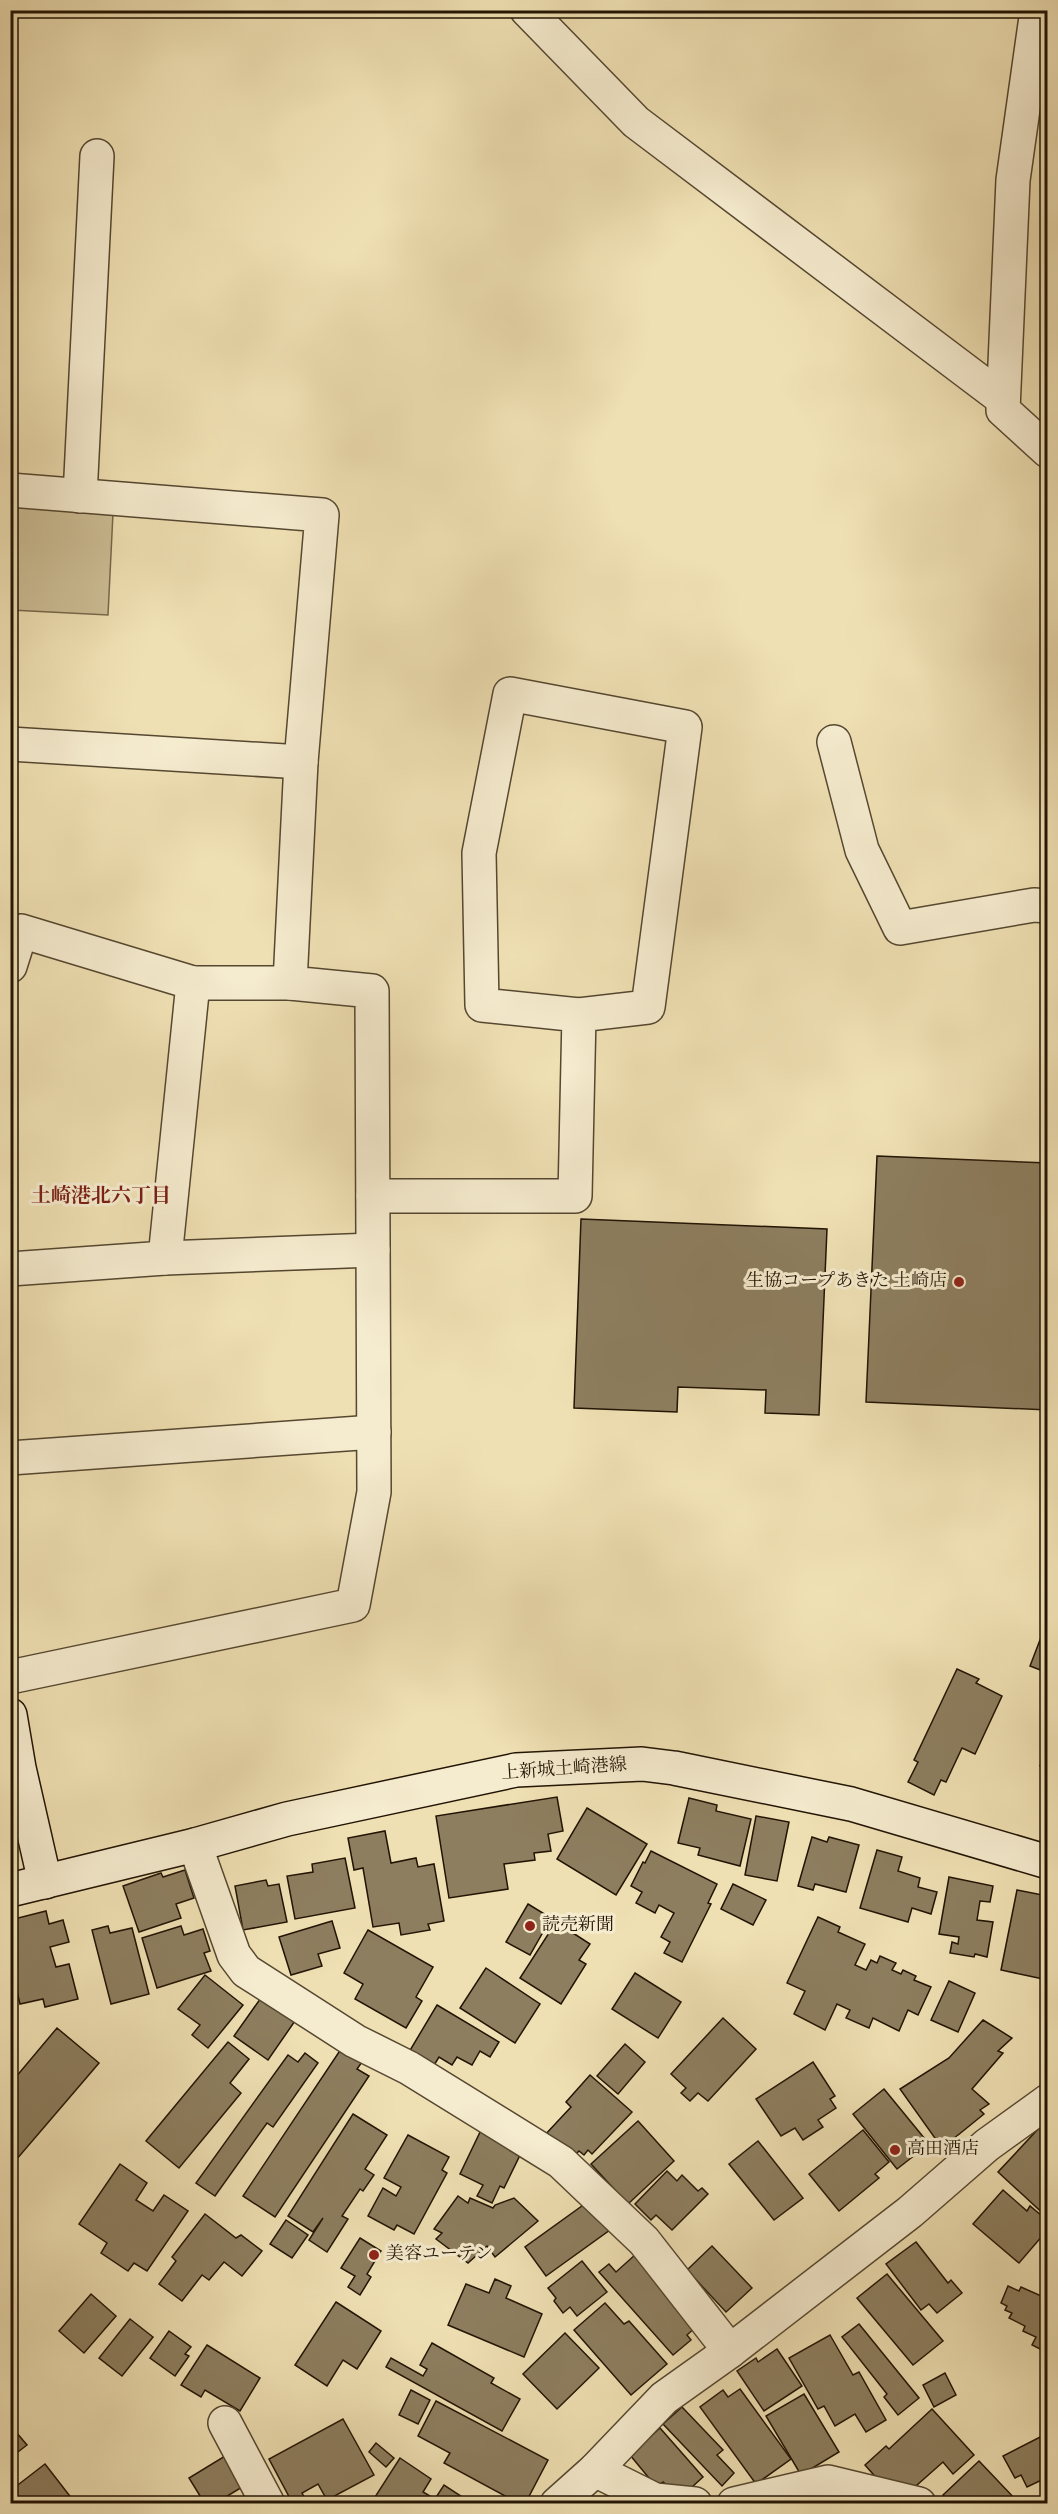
<svg xmlns="http://www.w3.org/2000/svg" width="1058" height="2514" font-family="'Sorts Mill Goudy','Noto Serif JP',serif">
  <style>
    .green { fill: #ccbd95; stroke: #77684c; stroke-width: 1.5 }
    .building { fill: #8d7e5f; stroke: #221404; stroke-width: 1.5 }
    .lines { fill: none; stroke-linecap: round; stroke-linejoin: round }
    .street-casing { stroke: #554730; stroke-width: 36 }
    .secondary-casing { stroke: #221404; stroke-width: 36 }
    .street { stroke: #f5ebce; stroke-width: 33 }
    .secondary { stroke: #f5ebce; stroke-width: 33 }
    .poi-dot { fill: #8f2418; stroke: #f5ebce; stroke-width: 2 }
    .labels { text-anchor: middle; dominant-baseline: central; stroke-width: 6; stroke-linejoin: round; paint-order: stroke }
    .poi-label { font-size: 18px; fill: #221404; stroke: #f5ebce; text-anchor: start }
    .street-label { font-size: 18px; fill: #221404; stroke: #f5ebce }
    .neighbourhood-label { font-size: 20px; font-weight: bold; fill: #7a1f14; stroke: #f5ebce }
  </style>
  <rect width="100%" height="100%" fill="#efe0b3"/>
  <filter id="stains"><feTurbulence type="fractalNoise" baseFrequency=".00333" numOctaves="4"/><feColorMatrix values="0 0 0 0 .2 0 0 0 0 .09 0 0 0 0 .02 0 0 0 .5 -.17"/></filter>
  <radialGradient id="worn" r=".72"><stop offset=".6" stop-color="#630" stop-opacity="0"/><stop offset="1" stop-color="#630" stop-opacity=".3"/></radialGradient>
  <polygon class="green" points="10,507 113,513 108,615 11,610"/>
  <g class="building">
    <polygon points="877,1156 1048,1163 1048,1410 866,1402"/>
    <polygon points="581,1219 827,1229 819,1415 765,1413 766,1390 678,1387 677,1412 574,1408"/>
    <polygon points="1048,1619 1048,1673 1030,1666"/>
    <polygon points="957,1669 979,1679 976,1683 1002,1696 975,1754 962,1748 946,1782 941,1780 934,1795 908,1782 918,1762 914,1760"/>
    <polygon points="1048,1742 1048,1768 1040,1766"/>
    <polygon points="557,1797 563,1831 548,1834 551,1851 534,1853 535,1860 504,1864 508,1889 449,1898 436,1816"/>
    <polygon points="689,1798 717,1805 716,1811 751,1819 740,1866 698,1855 700,1848 678,1843"/>
    <polygon points="587,1808 647,1844 616,1895 557,1859"/>
    <polygon points="756,1816 789,1822 777,1881 745,1875"/>
    <polygon points="385,1831 391,1863 416,1858 418,1867 434,1864 444,1921 428,1924 430,1930 401,1935 399,1923 373,1927 363,1868 354,1870 348,1838"/>
    <polygon points="812,1837 827,1842 829,1837 859,1845 846,1892 815,1884 813,1890 798,1886"/>
    <polygon points="877,1850 902,1857 898,1871 920,1878 918,1887 937,1892 931,1914 912,1908 908,1922 860,1908"/>
    <polygon points="651,1851 717,1884 708,1903 711,1904 682,1962 664,1953 670,1942 661,1937 674,1913 659,1905 655,1913 636,1903 642,1892 631,1886 643,1862 645,1863"/>
    <polygon points="345,1858 355,1908 295,1919 287,1876 313,1872 312,1864"/>
    <polygon points="185,1870 194,1898 176,1904 181,1918 139,1932 123,1886 161,1873 163,1877"/>
    <polygon points="949,1877 993,1886 990,1902 980,1901 977,1920 993,1922 987,1957 975,1954 974,1957 950,1953 952,1942 958,1944 959,1937 939,1934"/>
    <polygon points="266,1880 268,1886 279,1884 287,1922 243,1930 235,1886"/>
    <polygon points="733,1884 766,1900 753,1925 721,1909"/>
    <polygon points="1017,1890 1048,1896 1048,1946 1045,1946 1044,1951 1048,1952 1048,1980 1001,1970"/>
    <polygon points="528,1904 551,1918 530,1955 506,1942"/>
    <polygon points="46,1911 49,1924 63,1920 69,1942 50,1947 56,1967 69,1964 78,1999 45,2007 43,1999 20,2004 17,1991 10,1993 10,1920"/>
    <polygon points="818,1917 840,1927 838,1932 865,1944 855,1965 866,1970 871,1960 877,1963 880,1956 896,1963 892,1970 901,1974 903,1970 916,1976 914,1980 931,1987 918,2015 908,2010 899,2031 873,2018 869,2028 846,2018 850,2010 837,2004 825,2030 794,2014 805,1991 787,1983"/>
    <polygon points="332,1921 340,1948 318,1954 322,1966 291,1975 279,1937"/>
    <polygon points="556,1922 590,1944 579,1960 586,1964 561,2004 520,1978"/>
    <polygon points="108,1926 110,1933 132,1928 149,1994 111,2004 92,1930"/>
    <polygon points="181,1926 184,1935 203,1929 210,1951 204,1953 211,1971 157,1988 142,1938"/>
    <polygon points="368,1930 433,1967 416,1997 422,2001 406,2028 355,1999 363,1984 344,1973"/>
    <polygon points="486,1968 540,2004 515,2043 460,2008"/>
    <polygon points="635,1973 681,2002 658,2038 612,2009"/>
    <polygon points="205,1975 243,2005 208,2048 192,2035 200,2025 178,2009"/>
    <polygon points="949,1981 975,1993 958,2032 931,2020"/>
    <polygon points="263,1995 297,2018 268,2060 234,2036"/>
    <polygon points="437,2005 499,2042 490,2057 480,2051 472,2065 457,2057 452,2065 439,2057 433,2067 409,2052"/>
    <polygon points="723,2018 756,2049 708,2101 698,2093 690,2101 681,2093 686,2088 671,2074"/>
    <polygon points="983,2020 1012,2038 998,2051 1003,2053 972,2089 989,2104 980,2110 984,2114 942,2148 900,2089 949,2058"/>
    <polygon points="57,2028 99,2063 10,2167 10,2084"/>
    <polygon points="228,2042 249,2059 230,2083 241,2093 179,2168 146,2141"/>
    <polygon points="625,2044 645,2062 618,2094 597,2076"/>
    <polygon points="341,2049 362,2062 357,2069 369,2076 275,2217 243,2196"/>
    <polygon points="305,2053 318,2063 273,2127 267,2123 215,2196 196,2183 288,2055 298,2062"/>
    <polygon points="813,2062 835,2096 830,2099 836,2108 818,2120 823,2127 803,2140 795,2128 781,2136 756,2099"/>
    <polygon points="590,2075 632,2112 592,2154 588,2150 584,2155 579,2151 572,2158 542,2138 571,2107 566,2102"/>
    <polygon points="884,2089 929,2144 897,2169 853,2114"/>
    <polygon points="353,2114 387,2135 365,2169 374,2175 363,2191 360,2189 342,2216 348,2219 327,2252 309,2240 323,2218 313,2232 288,2216"/>
    <polygon points="638,2121 674,2161 628,2204 591,2164"/>
    <polygon points="1040,2127 1048,2134 1048,2218 998,2172"/>
    <polygon points="482,2128 523,2149 504,2188 500,2186 492,2203 477,2196 483,2185 460,2174"/>
    <polygon points="863,2130 889,2162 875,2174 879,2178 839,2211 809,2174"/>
    <polygon points="408,2135 449,2157 442,2170 447,2173 414,2234 397,2225 394,2230 368,2216 383,2188 396,2196 401,2187 384,2178"/>
    <polygon points="758,2141 803,2198 774,2220 729,2164"/>
    <polygon points="120,2164 147,2183 136,2200 153,2211 164,2195 188,2211 147,2271 134,2263 128,2271 101,2253 107,2243 79,2224"/>
    <polygon points="667,2171 677,2181 682,2175 698,2191 702,2188 708,2194 672,2230 656,2215 651,2220 635,2204"/>
    <polygon points="1003,2190 1027,2211 1030,2206 1048,2221 1048,2239 1043,2235 1019,2263 973,2224"/>
    <polygon points="458,2196 468,2203 470,2198 493,2208 495,2205 514,2198 538,2221 495,2257 487,2246 468,2263 436,2239 442,2233 434,2229"/>
    <polygon points="593,2198 614,2227 546,2276 525,2247"/>
    <polygon points="205,2214 236,2238 241,2235 262,2251 242,2276 224,2262 209,2280 202,2275 182,2301 159,2284 176,2261 172,2257"/>
    <polygon points="286,2220 308,2235 292,2258 270,2244"/>
    <polygon points="360,2238 381,2251 367,2274 371,2277 360,2295 348,2287 355,2276 341,2268"/>
    <polygon points="916,2242 948,2283 951,2280 962,2293 937,2313 929,2304 921,2310 886,2264"/>
    <polygon points="712,2246 752,2288 726,2312 687,2270"/>
    <polygon points="636,2254 698,2325 687,2335 691,2340 673,2355 599,2272 609,2264 616,2272"/>
    <polygon points="582,2261 607,2292 577,2316 570,2307 563,2313 554,2301 556,2298 548,2288"/>
    <polygon points="887,2274 943,2341 913,2365 857,2298"/>
    <polygon points="495,2279 511,2286 506,2298 542,2314 524,2357 448,2325 466,2284 489,2293"/>
    <polygon points="1008,2286 1019,2291 1021,2287 1048,2299 1048,2353 1032,2345 1036,2337 1023,2331 1025,2326 1009,2318 1012,2313 1005,2310 1007,2306 1001,2303"/>
    <polygon points="91,2294 116,2316 84,2353 59,2331"/>
    <polygon points="336,2302 381,2331 357,2369 343,2360 327,2386 295,2365"/>
    <polygon points="605,2303 624,2324 629,2321 667,2364 631,2395 574,2330"/>
    <polygon points="130,2319 153,2337 122,2376 99,2358"/>
    <polygon points="859,2324 919,2398 898,2415 884,2397 887,2394 842,2337"/>
    <polygon points="169,2331 191,2347 185,2354 189,2356 175,2376 150,2358"/>
    <polygon points="565,2333 599,2368 557,2409 523,2374"/>
    <polygon points="830,2335 853,2375 859,2372 886,2420 866,2432 855,2414 835,2426 824,2406 818,2409 789,2358"/>
    <polygon points="432,2343 494,2378 491,2383 520,2399 502,2431 386,2367 391,2358 423,2376 427,2369 420,2365"/>
    <polygon points="207,2345 260,2378 240,2411 205,2390 201,2397 181,2385"/>
    <polygon points="777,2349 802,2386 764,2411 737,2371 756,2358 758,2362"/>
    <polygon points="945,2373 956,2395 934,2407 923,2385"/>
    <polygon points="740,2389 791,2459 756,2484 700,2407 723,2390 728,2397"/>
    <polygon points="411,2390 430,2400 418,2424 399,2415"/>
    <polygon points="804,2394 839,2452 801,2475 766,2416"/>
    <polygon points="436,2401 548,2460 525,2504 520,2504 444,2463 450,2453 418,2436"/>
    <polygon points="682,2407 723,2450 717,2455 734,2473 722,2486 663,2424"/>
    <polygon points="932,2409 974,2455 953,2474 943,2462 908,2493 898,2482 888,2491 865,2465 886,2446 889,2449"/>
    <polygon points="343,2419 374,2475 327,2500 318,2484 302,2493 308,2504 293,2504 269,2459"/>
    <polygon points="10,2425 27,2445 10,2458"/>
    <polygon points="660,2428 703,2477 681,2497 663,2482 654,2489 647,2481 649,2478 630,2455"/>
    <polygon points="1048,2433 1048,2477 1027,2487 1021,2475 1015,2478 1003,2456"/>
    <polygon points="376,2443 394,2458 386,2467 369,2452"/>
    <polygon points="225,2456 244,2486 214,2504 205,2504 189,2478"/>
    <polygon points="400,2458 431,2479 423,2492 435,2499 444,2485 473,2504 386,2504 375,2497"/>
    <polygon points="979,2461 1018,2502 1017,2504 965,2504 960,2497 952,2504 943,2495"/>
    <polygon points="45,2464 76,2504 10,2504 10,2491"/>
  </g>
  <g class="lines">
    <g class="street-casing">
      <g id="street">
        <polyline points="527,10 636,122 1003,399"/>
        <polyline points="1037,10 1013,180 1003,410 1048,451"/>
        <polyline points="10,490 322,515 301,762 10,744"/>
        <polyline points="80,496 97,156"/>
        <polyline points="834,742 862,850 900,928 1034,905 1048,906"/>
        <polyline points="10,966 21,931 193,983 165,1258 10,1269"/>
        <polyline points="193,983 290,983"/>
        <polyline points="373,1196 575,1196 579,1015 482,1005 479,853 510,694 685,727 648,1007 579,1015"/>
        <polyline points="165,1258 373,1250"/>
        <polyline points="10,1458 374,1432"/>
        <polyline points="10,1677 353,1605 374,1492 372,991 290,983 301,762"/>
        <polyline points="195,1845 234,1955 246,1971 355,2041 409,2068 561,2162 644,2241 730,2351"/>
        <polyline points="225,2423 268,2504"/>
        <polyline points="595,2470 655,2500 695,2504"/>
        <polyline points="557,2504 595,2470 664,2398 730,2351 910,2212 987,2145 1048,2101"/>
        <polyline points="734,2504 828,2482 919,2504"/>
      </g>
    </g>
    <g class="secondary-casing">
      <g id="secondary">
        <polyline points="10,1715 19,1768 45,1882"/>
        <polyline points="10,1890 195,1845 287,1819 516,1770 642,1764 674,1768 851,1804 1048,1862"/>
      </g>
    </g>
    <use href="#street" class="street"/>
    <use href="#secondary" class="secondary"/>
  </g>
  <g class="poi-dot">
    <circle cx="959" cy="1282" r="6"/>
    <circle cx="530" cy="1926" r="6"/>
    <circle cx="895" cy="2150" r="6"/>
    <circle cx="374" cy="2255" r="6"/>
  </g>
  <g class="labels">
    <g class="poi-label">
      <text x="947" y="1282" text-anchor="end">生協コープあきた 土崎店</text>
      <text x="542" y="1926">読売新聞</text>
      <text x="907" y="2150">高田酒店</text>
      <text x="386" y="2255">美容ユーテン</text>
    </g>
    <g class="street-label">
      <text transform="translate(564 1770) rotate(-4)">上新城土崎港線</text>
    </g>
    <g class="neighbourhood-label">
      <text x="101" y="1197">土崎港北六丁目</text>
    </g>
  </g>
  <rect width="1058" height="2514" fill="none" stroke="#efe0b3" stroke-width="36"/>
  <rect x="12" y="12" width="1034" height="2490" fill="none" stroke="#221404" stroke-width="3"/>
  <rect x="18" y="18" width="1022" height="2478" fill="none" stroke="#221404" stroke-width="1.5"/>
  <rect width="100%" height="100%" filter="url(#stains)"/>
  <rect width="100%" height="100%" fill="url(#worn)"/>
</svg>
